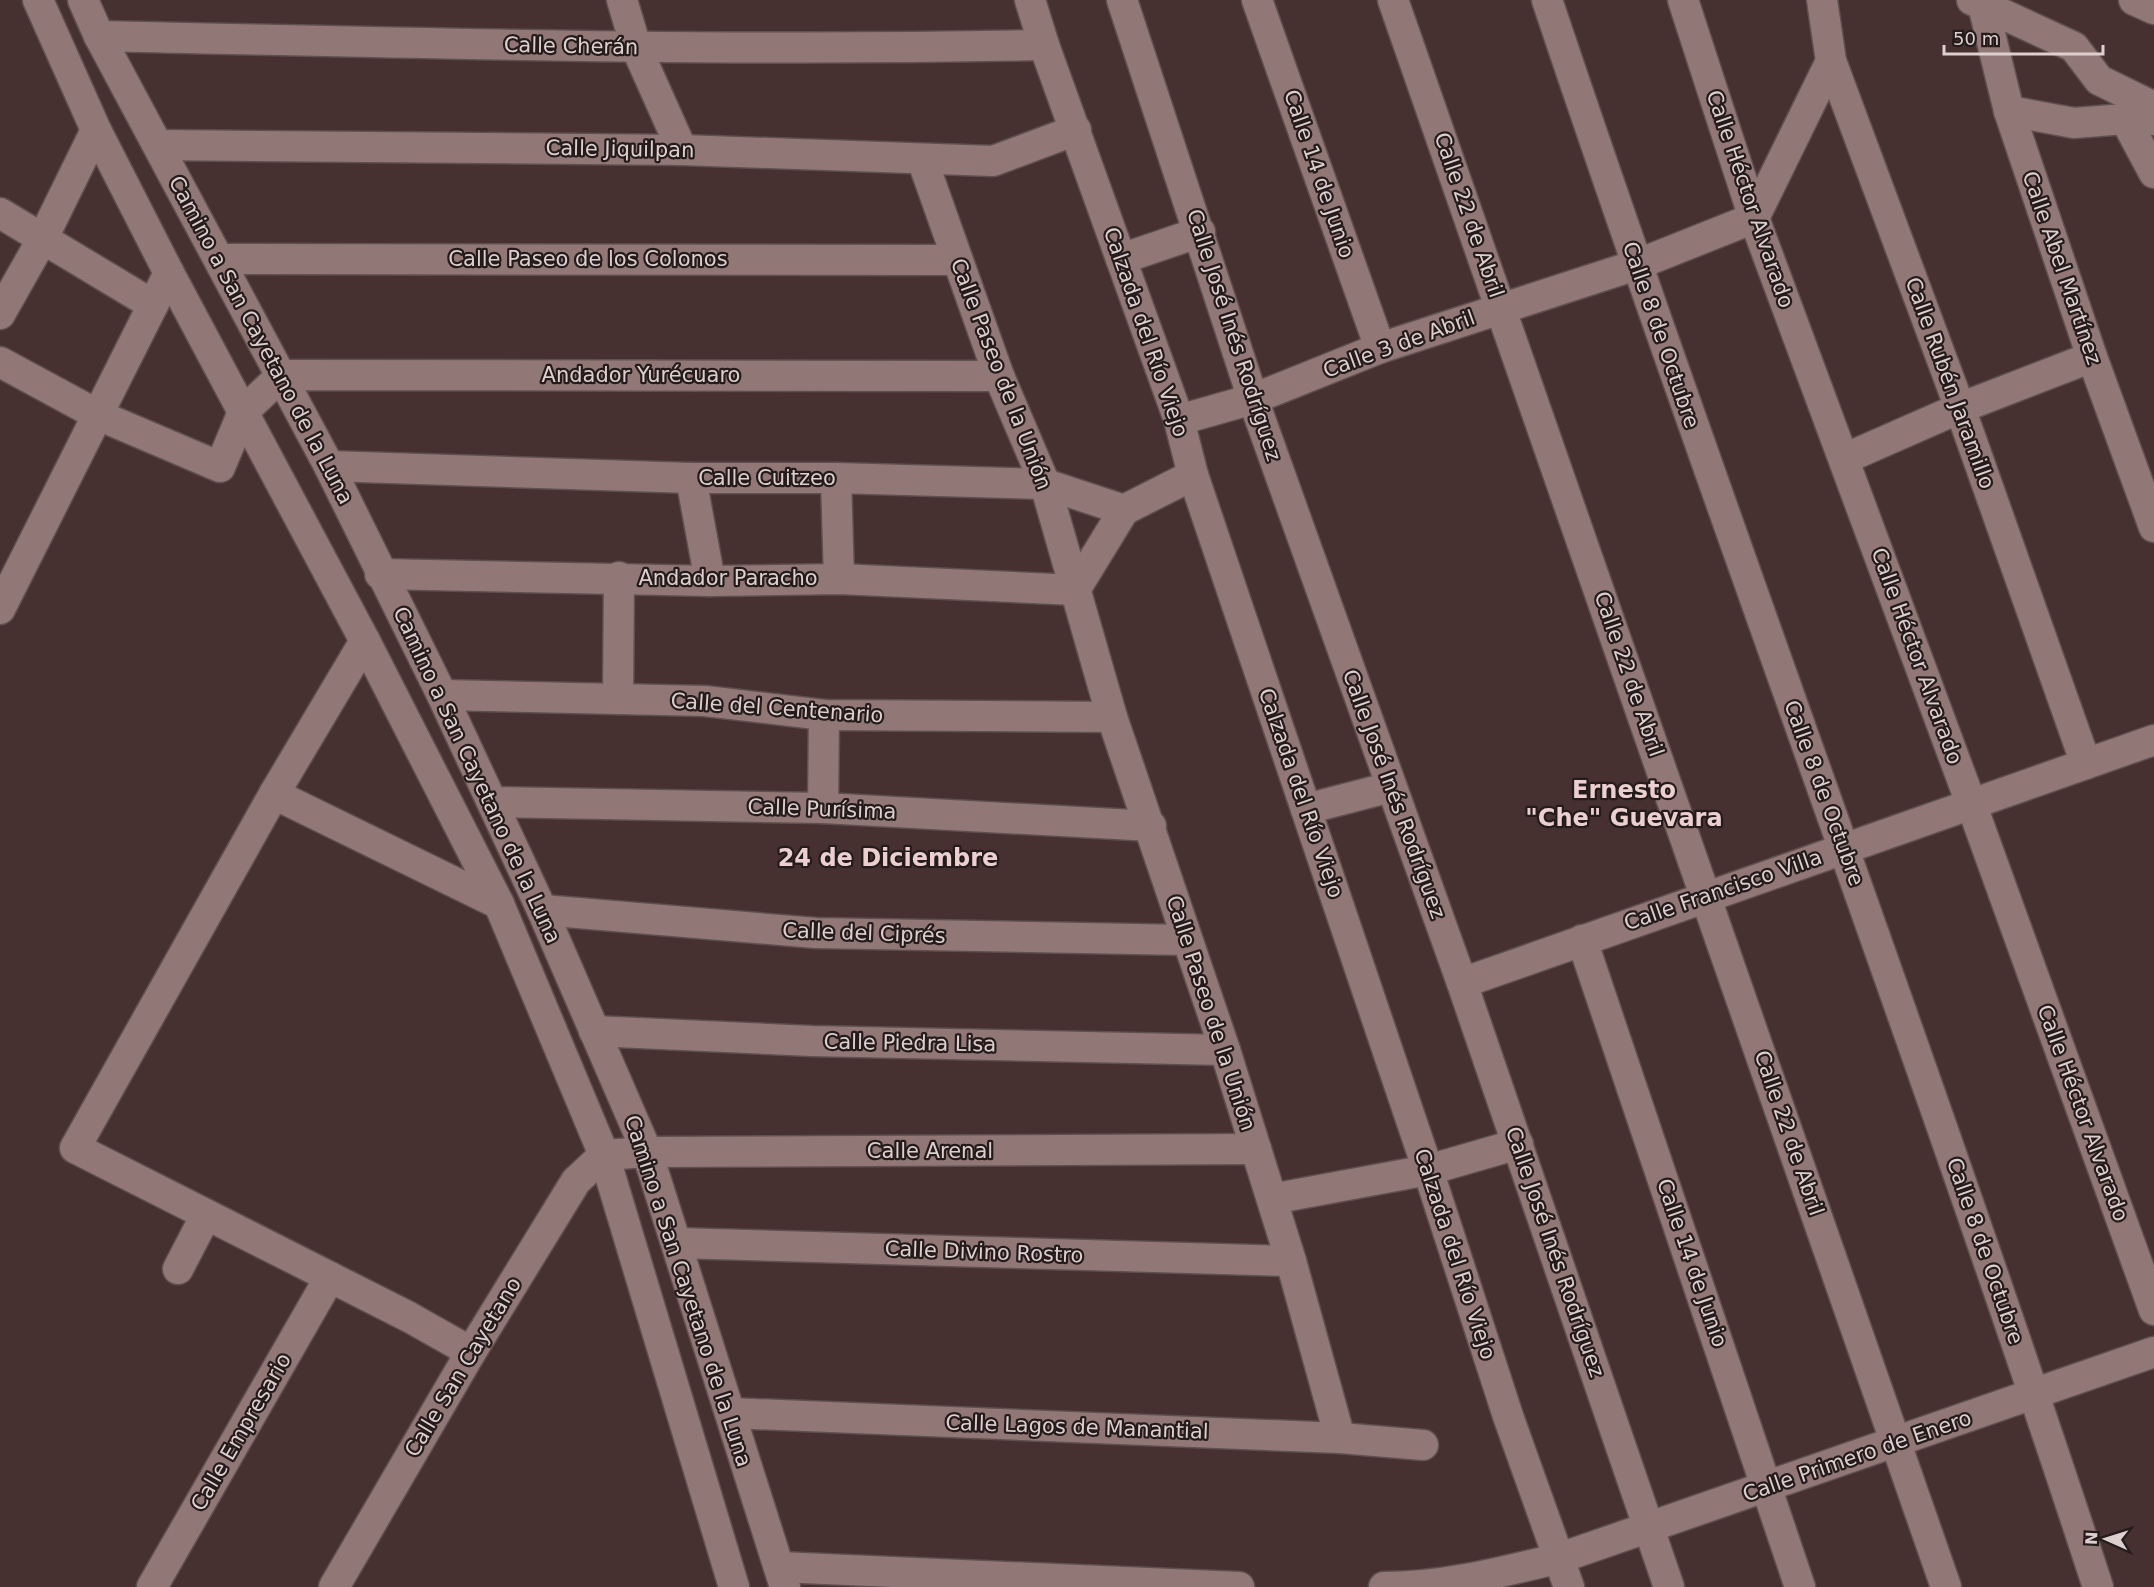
<svg xmlns="http://www.w3.org/2000/svg" width="2154" height="1587" font-family="'DejaVu Sans',sans-serif">
  <style>
    .lines { fill: none; stroke-linecap: round; stroke-linejoin: round }
    .minor-casing { stroke: #604f4f; stroke-width: 33 }
    .minor { stroke: #917877; stroke-width: 30 }
    .labels { text-anchor: middle; dominant-baseline: central; stroke-width: 4.5; stroke-linejoin: round; paint-order: stroke }
    .street-label { font-size: 21px; fill: #ddcfcf; stroke: #251b1b }
    .quarter-label { font-size: 24px; font-weight: bold; fill: #ecd0d0; stroke: #251b1b }
  </style>
  <rect width="100%" height="100%" fill="#463030"/>
  <g class="lines">
    <g class="minor-casing">
      <g id="minor">
        <polyline points="38,0 96,130 169,273 365,641 499,904 604,1155 734,1587"/>
        <polyline points="83,0 99,36 329,466 442,695 542,910 647,1152 785,1587"/>
        <polyline points="622,0 636,47 682,150"/>
        <polyline points="1030,0 1044,45 1179,420 1193,475 1428,1170 1508,1416 1569,1587"/>
        <polyline points="1122,0 1253,399 1462,983 1669,1587"/>
        <polyline points="1257,0 1380,348"/>
        <polyline points="1393,0 1946,1587"/>
        <path d="M 1547,0 C 1725,531 1924,1055 2098,1587"/>
        <polyline points="1683,0 1754,218 1972,806 2154,1310"/>
        <polyline points="1822,0 1831,61 1960,408 2086,764"/>
        <polyline points="1972,0 2074,47 2099,80 2154,107"/>
        <polyline points="2134,0 2154,9"/>
        <polyline points="1983,5 2009,111 2092,357 2154,527"/>
        <path d="M 99,36 C 414,43 729,52 1044,45"/>
        <polyline points="2009,111 2074,123 2125,119 2154,120"/>
        <polyline points="2125,119 2154,173"/>
        <polyline points="158,145 682,150 993,161 1076,130"/>
        <polyline points="922,159 999,376 1045,484 1112,717 1225,1050 1291,1261 1340,1438"/>
        <polyline points="0,213 153,305"/>
        <polyline points="220,259 956,260"/>
        <polyline points="1121,259 1200,232"/>
        <polyline points="0,314 43,238 96,130"/>
        <polyline points="0,362 98,415 220,467 243,412 282,375 999,376"/>
        <polyline points="1179,420 1253,399 1380,348 1636,265 1754,218 1831,61"/>
        <polyline points="1844,459 1960,408 2092,357"/>
        <polyline points="329,466 691,478 836,478 1045,484 1124,510 1193,475"/>
        <polyline points="691,478 710,581"/>
        <polyline points="836,478 839,579"/>
        <polyline points="380,574 710,581 839,579 1075,590 1124,510"/>
        <polyline points="0,609 169,273"/>
        <polyline points="365,641 274,794 75,1148 409,1317 471,1352"/>
        <polyline points="442,695 705,701 824,715 1112,717"/>
        <polyline points="618,699 619,577"/>
        <polyline points="274,794 499,904"/>
        <polyline points="493,802 823,808 1151,826"/>
        <polyline points="823,808 824,715"/>
        <polyline points="1306,809 1391,787"/>
        <polyline points="542,910 816,933 1186,940"/>
        <polyline points="1582,940 1800,1587"/>
        <polyline points="1462,983 2154,740"/>
        <polyline points="594,1031 812,1041 1225,1050"/>
        <polyline points="1272,1199 1428,1170 1518,1144"/>
        <polyline points="677,1243 1291,1261"/>
        <polyline points="178,1269 206,1215"/>
        <polyline points="730,1413 1340,1438 1423,1445"/>
        <polyline points="779,1567 1239,1587"/>
        <polyline points="152,1587 330,1277"/>
        <polyline points="334,1587 471,1352 576,1181 604,1155 647,1152 1256,1149"/>
        <path d="M 1384,1587 C 1444,1587 1502,1572 1560,1558 L 2154,1352"/>
      </g>
    </g>
    <use href="#minor" class="minor"/>
  </g>
  <g class="labels">
    <g class="street-label">
      <text transform="translate(571 46) rotate(1)">Calle Cherán</text>
      <text transform="translate(620 149) rotate(1)">Calle Jiquilpan</text>
      <text transform="translate(1319 174) rotate(71)">Calle 14 de Junio</text>
      <text transform="translate(1750 199) rotate(71)">Calle Héctor Alvarado</text>
      <text transform="translate(1469 215) rotate(71)">Calle 22 de Abril</text>
      <text x="588" y="259">Calle Paseo de los Colonos</text>
      <text transform="translate(2062 268) rotate(71)">Calle Abel Martínez</text>
      <text transform="translate(1146 332) rotate(71)">Calzada del Río Viejo</text>
      <text transform="translate(1234 335) rotate(72)">Calle José Inés Rodríguez</text>
      <text transform="translate(1661 335) rotate(71)">Calle 8 de Octubre</text>
      <text transform="translate(261 340) rotate(62)">Camino a San Cayetano de la Luna</text>
      <text transform="translate(1399 344) rotate(-20)">Calle 3 de Abril</text>
      <text transform="translate(1001 374) rotate(69)">Calle Paseo de la Unión</text>
      <text x="641" y="375">Andador Yurécuaro</text>
      <text transform="translate(1950 383) rotate(70)">Calle Rubén Jaramillo</text>
      <text x="767" y="478">Calle Cuitzeo</text>
      <text x="728" y="578">Andador Paracho</text>
      <text transform="translate(1917 656) rotate(70)">Calle Héctor Alvarado</text>
      <text transform="translate(1629 674) rotate(71)">Calle 22 de Abril</text>
      <text transform="translate(777 708) rotate(4)">Calle del Centenario</text>
      <text transform="translate(477 775) rotate(65)">Camino a San Cayetano de la Luna</text>
      <text transform="translate(1301 793) rotate(71)">Calzada del Río Viejo</text>
      <text transform="translate(1824 793) rotate(70)">Calle 8 de Octubre</text>
      <text transform="translate(1394 794) rotate(70)">Calle José Inés Rodríguez</text>
      <text transform="translate(822 809) rotate(2)">Calle Purísima</text>
      <text transform="translate(1723 890) rotate(-19)">Calle Francisco Villa</text>
      <text transform="translate(864 933) rotate(2)">Calle del Ciprés</text>
      <text transform="translate(1211 1013) rotate(72)">Calle Paseo de la Unión</text>
      <text transform="translate(910 1043) rotate(1)">Calle Piedra Lisa</text>
      <text transform="translate(2083 1113) rotate(70)">Calle Héctor Alvarado</text>
      <text transform="translate(1789 1133) rotate(71)">Calle 22 de Abril</text>
      <text x="930" y="1151">Calle Arenal</text>
      <text transform="translate(1985 1251) rotate(71)">Calle 8 de Octubre</text>
      <text transform="translate(984 1252) rotate(2)">Calle Divino Rostro</text>
      <text transform="translate(1555 1252) rotate(71)">Calle José Inés Rodríguez</text>
      <text transform="translate(1455 1254) rotate(72)">Calzada del Río Viejo</text>
      <text transform="translate(1692 1263) rotate(71)">Calle 14 de Junio</text>
      <text transform="translate(688 1291) rotate(72)">Camino a San Cayetano de la Luna</text>
      <text transform="translate(463 1367) rotate(-59)">Calle San Cayetano</text>
      <text transform="translate(1077 1427) rotate(2)">Calle Lagos de Manantial</text>
      <text transform="translate(241 1432) rotate(-60)">Calle Empresario</text>
      <text transform="translate(1857 1456) rotate(-19)">Calle Primero de Enero</text>
    </g>
    <g class="quarter-label">
      <text x="1624" y="790">Ernesto<tspan x="1624" dy="28">"Che" Guevara</tspan></text>
      <text x="888" y="858">24 de Diciembre</text>
    </g>
  </g>
  <g transform="translate(2106 1539) rotate(273)" stroke="#251b1b" stroke-width="4.5" paint-order="stroke">
  <path d="M0-4.5L10 22L0 15L-10 22Z" fill="#ddcfcf"/>
  <text y="-9" font-size="16" font-weight="bold" text-anchor="middle" fill="#ddcfcf">N</text>
  </g>
  <path d="M1944 45v9h159v-9" fill="none" stroke="#ddcfcf" stroke-width="3"/>
  <text x="1953" y="45" font-size="18" fill="#ddcfcf" stroke="#251b1b" stroke-width="4.5" paint-order="stroke">50 m</text>
</svg>
